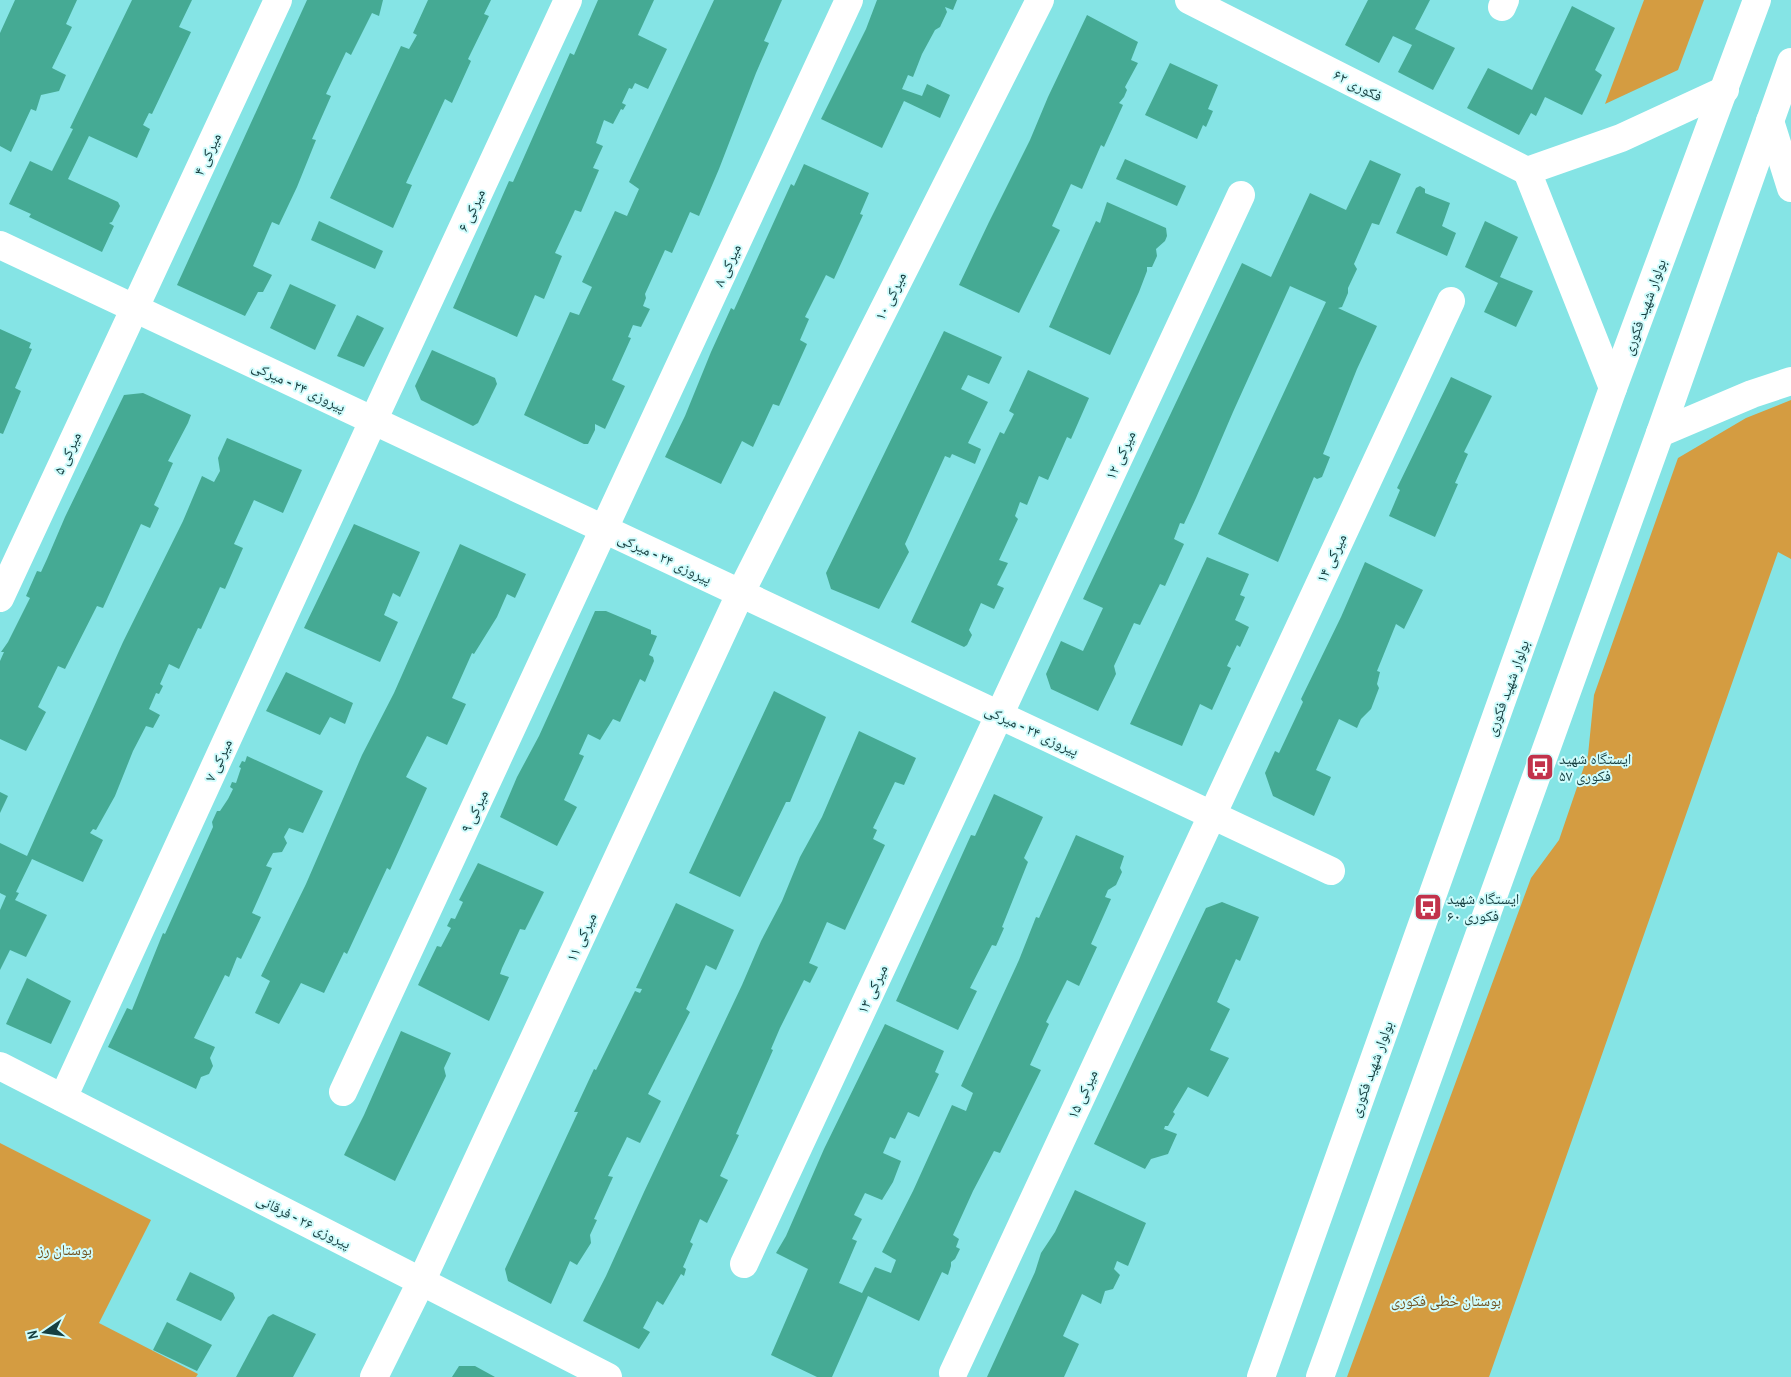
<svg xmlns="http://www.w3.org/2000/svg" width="1791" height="1377" font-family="'Archivo Narrow','Noto Naskh Arabic',sans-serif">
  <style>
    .green { fill: #d49c41 }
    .building { fill: #45aa94 }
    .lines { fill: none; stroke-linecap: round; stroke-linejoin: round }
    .minor { stroke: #fff; stroke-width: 28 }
    .major { stroke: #fff; stroke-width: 28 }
    .labels { text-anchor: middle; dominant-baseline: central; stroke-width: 4; stroke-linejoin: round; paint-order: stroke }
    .street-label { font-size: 15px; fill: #163f40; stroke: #d0fcfc }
    .poi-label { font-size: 15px; fill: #163f40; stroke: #d0fcfc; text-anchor: start }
    .park-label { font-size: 15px; fill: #71511e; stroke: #d0fcfc }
  </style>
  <rect width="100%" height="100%" fill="#85e4e5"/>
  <g class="green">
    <polygon points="1644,0 1704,0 1678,70 1605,104"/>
    <polygon points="1791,400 1791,559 1778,552 1489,1377 1347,1377 1531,878 1559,840 1588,755 1594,695 1678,458 1746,418"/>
    <polygon points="0,1143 151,1220 99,1323 198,1374 196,1377 0,1377"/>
  </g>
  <g class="building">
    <polygon points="15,0 77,0 66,24 72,27 52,68 66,75 59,91 41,95 36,111 31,109 11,152 0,146 0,33"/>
    <polygon points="132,0 192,0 179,27 191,32 152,114 149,113 143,125 150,129 137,158 89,136 68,179 118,202 120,206 112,222 109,223 114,226 102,252 29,217 31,214 9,204 30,161 52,171 73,129 70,128"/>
    <polygon points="307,0 383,0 379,16 372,13 351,55 346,52 326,94 331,96 312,139 316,140 297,187 279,225 272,222 253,266 272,275 263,292 258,292 245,316 177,285"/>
    <polygon points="428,0 491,0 484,14 489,16 468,59 471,61 452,103 445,99 406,183 412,185 393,228 330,198 401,46 409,49 417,35 413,33"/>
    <polygon points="598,0 654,0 638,35 667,49 648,89 635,83 632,89 629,88 622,103 626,105 623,110 621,109 613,124 604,120 596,143 603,146 593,168 599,170 581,212 575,210 555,253 562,256 544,299 535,295 517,337 453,308 509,181 513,182 570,53 574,55"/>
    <polygon points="714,0 782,0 764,41 769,43 756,73 719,169 699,216 690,212 672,253 665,250 645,294 646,298 643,306 650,309 641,327 633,325 628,337 631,338 612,380 625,386 605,429 595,424 595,430 588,444 584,444 524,415 570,312 579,315 592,287 582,282 615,211 627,216 639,189 629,182"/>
    <polygon points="877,0 957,0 953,10 945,7 947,12 940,27 935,30 922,54 913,77 908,75 902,89 922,96 927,84 950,95 940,118 904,101 882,148 821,119 866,29"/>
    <polygon points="1368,0 1430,0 1415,29 1455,48 1433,90 1398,72 1412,45 1393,36 1379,63 1345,45"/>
    <polygon points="1572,6 1615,28 1595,70 1602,75 1582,115 1545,97 1536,116 1531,113 1519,135 1467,108 1488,68 1532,90"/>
    <polygon points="1087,15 1138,42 1131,60 1138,63 1125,87 1127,90 1124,97 1119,103 1123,105 1104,147 1101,145 1082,189 1071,184 1052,226 1060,230 1019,313 959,285 989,222 1030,140 1048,97"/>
    <polygon points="1170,63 1218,85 1208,109 1213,111 1206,127 1203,125 1197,139 1145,115"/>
    <polygon points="1125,159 1186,186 1177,206 1116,179"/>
    <polygon points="1370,160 1401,174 1379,225 1372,223 1354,264 1357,269 1348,288 1348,293 1342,307 1338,308 1377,326 1357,369 1323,454 1330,457 1322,477 1317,479 1314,477 1278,562 1218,534 1326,302 1290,286 1233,412 1196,498 1184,524 1180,523 1174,539 1184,544 1165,586 1160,584 1140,625 1134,623 1114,666 1116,674 1098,711 1051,689 1046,674 1061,641 1083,651 1103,608 1083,599 1242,263 1271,277 1310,193 1346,210"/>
    <polygon points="804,164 869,193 860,214 863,215 834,279 826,275 805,317 809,319 800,340 807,344 779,406 773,404 753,447 742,441 721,484 665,457 685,416 711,352 731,308 734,310 791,184 794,186"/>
    <polygon points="1420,186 1425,189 1425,193 1450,203 1442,226 1456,233 1447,256 1396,233 1416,188"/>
    <polygon points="1107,202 1166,228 1167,236 1165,241 1156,249 1157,256 1152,267 1147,267 1147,271 1139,292 1110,355 1049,327 1096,221 1100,223"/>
    <polygon points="319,221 383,251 375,269 311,240"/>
    <polygon points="1485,221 1518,237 1500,277 1533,291 1516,327 1484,312 1498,283 1465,267"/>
    <polygon points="290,284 336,305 315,350 270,328"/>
    <polygon points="357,315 384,328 364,367 337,356"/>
    <polygon points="0,329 31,343 29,348 32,349 15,388 21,391 3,434 0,433"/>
    <polygon points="944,331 1002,357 989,384 968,375 961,389 988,402 968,443 981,449 975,464 952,454 950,458 945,456 905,544 909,552 879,609 831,589 826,573"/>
    <polygon points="432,350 495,378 497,384 478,423 473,426 421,400 415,386"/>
    <polygon points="1028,370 1089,398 1071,439 1067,437 1048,480 1039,476 1027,505 1020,502 1015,516 1018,519 999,560 1008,563 997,585 1004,588 994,609 981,603 969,630 972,635 967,645 964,647 911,622 1000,432 1004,434 1014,414 1009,411"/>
    <polygon points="1451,377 1492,396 1464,452 1468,454 1455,483 1458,484 1435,537 1389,516 1400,490 1397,488"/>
    <polygon points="143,393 191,415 188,423 168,461 173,463 154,505 159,508 150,528 141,524 103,608 97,606 65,669 58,666 38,707 46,712 26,751 0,739 0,661 4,652 1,652 8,642 30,598 26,596 37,571 41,572 47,559 65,517 124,395"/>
    <polygon points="227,438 302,470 283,513 254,500 234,544 243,548 225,589 220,587 201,629 198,628 179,669 169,664 160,684 163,686 159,694 156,693 149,709 160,715 153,728 146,726 133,751 115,796 96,830 93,829 90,833 103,840 83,882 32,859 16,892 19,893 15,900 47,915 26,957 10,950 0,970 0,910 6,896 0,893 0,843 27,856 123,642 183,521 202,476 214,482 220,471 218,458"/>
    <polygon points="354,524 420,552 400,597 393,593 384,615 398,622 380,662 304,628"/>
    <polygon points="460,544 526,574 515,598 507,594 497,617 474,654 472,653 452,698 466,704 447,745 427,736 406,777 427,788 390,870 387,868 347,954 344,952 324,993 301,983 279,1024 255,1013 270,981 261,976 306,884 362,755 394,693"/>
    <polygon points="1207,557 1249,574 1240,595 1245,597 1235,620 1249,627 1240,647 1237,645 1227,666 1231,668 1212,710 1200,704 1182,746 1130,724"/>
    <polygon points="1365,562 1423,590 1404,629 1396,624 1377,671 1380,672 1377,684 1379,688 1371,709 1361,719 1357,728 1339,719 1316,770 1331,777 1314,816 1273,796 1265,773 1275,751 1279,753 1303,702 1301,699 1341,617"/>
    <polygon points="595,611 606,611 651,630 651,634 657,636 649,655 653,657 654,661 645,682 640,679 620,722 613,719 600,740 588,734 579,754 584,756 564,800 577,807 557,846 500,817 517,777 539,736 559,692"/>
    <polygon points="286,672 353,703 345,724 330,717 320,735 266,711"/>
    <polygon points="774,691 826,717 790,802 786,802 740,897 689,873"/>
    <polygon points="859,731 916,758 904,785 895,782 873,828 877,830 873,839 885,845 845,930 827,922 809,963 818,967 810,983 804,980 780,1028 771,1049 773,1050 736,1134 739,1135 720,1176 728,1180 707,1223 700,1219 690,1242 693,1244 683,1267 686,1269 684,1276 681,1274 663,1305 657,1301 643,1328 650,1332 639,1349 583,1321 606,1276 644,1192 742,985 761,941 782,901 800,857 822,817"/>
    <polygon points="247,756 323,791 303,833 289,828 284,837 287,843 282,852 273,853 266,866 272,868 252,913 261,917 241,959 237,957 229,977 225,975 194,1038 215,1047 210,1058 213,1066 209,1074 201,1077 196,1089 108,1047 127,1008 132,1010 163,933 165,934 213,827 212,822 217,811 220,811 228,799 233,789 230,787 232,782 236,783 241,768 239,767 242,761 245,762"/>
    <polygon points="0,792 8,796 0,813"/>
    <polygon points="994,794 1043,817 1024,858 1028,862 1002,927 1004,928 996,946 992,945 970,988 977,991 958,1030 896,1001 971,835 975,836"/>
    <polygon points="1076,835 1124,856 1120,868 1122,872 1116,885 1108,890 1105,897 1111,899 1091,944 1097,947 1079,986 1067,980 1046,1022 1049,1024 1030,1065 1041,1070 1000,1153 994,1151 973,1191 953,1235 959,1239 956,1247 960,1249 955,1259 951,1262 951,1266 948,1275 942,1272 919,1321 868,1296 832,1377 817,1377 771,1355 808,1269 776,1253 786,1236 824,1149 885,1024 944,1051 935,1072 939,1074 919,1117 908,1112 895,1139 890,1137 883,1153 901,1161 893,1182 882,1200 865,1193 854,1215 862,1219 852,1239 857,1241 839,1283 862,1293 875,1267 891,1273 896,1260 882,1252 913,1191 952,1105 966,1111 973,1093 961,1086 1019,960 1036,917 1039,918"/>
    <polygon points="478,863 544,892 525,930 520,929 502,968 500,974 509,977 489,1021 418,985 437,946 441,947 451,928 447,926 451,918 455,919 463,902 459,900"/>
    <polygon points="1222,902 1259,917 1240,961 1236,959 1217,1002 1230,1009 1210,1050 1229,1058 1208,1097 1188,1087 1173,1112 1175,1114 1168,1126 1165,1126 1164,1129 1177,1134 1168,1154 1151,1159 1145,1169 1094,1144 1206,908"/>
    <polygon points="676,903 734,930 716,970 706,965 686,1009 690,1012 648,1094 661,1101 640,1143 627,1137 608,1176 613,1177 594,1219 597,1220 590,1235 591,1243 577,1265 570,1261 551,1304 508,1281 505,1269 578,1112 574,1112 594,1069 596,1070 635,991 640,993 642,989 636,988"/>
    <polygon points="27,978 71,1001 51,1044 6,1024"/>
    <polygon points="401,1031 451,1053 444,1068 446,1076 395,1181 344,1155 364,1115"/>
    <polygon points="1075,1190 1146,1223 1128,1266 1117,1261 1114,1269 1120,1275 1113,1289 1105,1291 1101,1304 1082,1294 1063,1336 1079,1344 1064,1377 987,1377 1035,1272 1041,1253 1055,1232"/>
    <polygon points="190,1272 233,1293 235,1298 221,1321 176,1300"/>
    <polygon points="273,1314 316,1334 293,1377 236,1377 268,1317"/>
    <polygon points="167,1322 212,1345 197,1371 153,1350"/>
    <polygon points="459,1366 475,1366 495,1377 452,1377"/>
  </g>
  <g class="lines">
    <g class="minor">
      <polyline points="1189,0 1527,171"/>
      <polyline points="1502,7 1505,0"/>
      <polyline points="1770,121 1791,188"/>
      <polyline points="1527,171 1613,388"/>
      <polyline points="1527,171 1621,138 1725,90"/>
      <polyline points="0,245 1331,871"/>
      <polyline points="1660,433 1752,394 1791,381"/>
      <polyline points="0,598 278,0"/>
      <polyline points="0,1066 608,1377"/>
      <polyline points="343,1092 849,0"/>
      <polyline points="63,1098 373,421 568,0"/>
      <polyline points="744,1264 1241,195"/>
      <polyline points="953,1373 1451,301"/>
      <polyline points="374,1377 421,1282 741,592 1040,0"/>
    </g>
    <g class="major">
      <polyline points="1261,1377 1613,388 1757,0"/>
      <polyline points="1320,1377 1660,433 1791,62"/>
    </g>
  </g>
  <defs>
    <g id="bus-square" transform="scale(1.4375)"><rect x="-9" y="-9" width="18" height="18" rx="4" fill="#c2324b" stroke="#d0fcfc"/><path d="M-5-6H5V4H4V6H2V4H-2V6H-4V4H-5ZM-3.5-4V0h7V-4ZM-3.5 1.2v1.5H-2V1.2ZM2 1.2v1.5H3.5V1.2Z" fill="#fff"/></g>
  </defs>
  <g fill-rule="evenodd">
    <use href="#bus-square" x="1540" y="767"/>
    <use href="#bus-square" x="1428" y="907"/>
  </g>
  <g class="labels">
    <g class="street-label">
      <text transform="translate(1358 85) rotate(27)">فکوری ۶۲</text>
      <text transform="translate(207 154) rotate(-65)">میرکی ۴</text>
      <text transform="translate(471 210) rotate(-65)">میرکی ۶</text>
      <text transform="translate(727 265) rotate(-65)">میرکی ۸</text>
      <text transform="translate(890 296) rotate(-63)">میرکی ۱۰</text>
      <text transform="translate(1644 307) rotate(-70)">بولوار شهید فکوری</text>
      <text transform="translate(299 386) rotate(25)">پیروزی ۲۴ - میرکی</text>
      <text transform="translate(67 453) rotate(-65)">میرکی ۵</text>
      <text transform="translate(1120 455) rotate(-65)">میرکی ۱۲</text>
      <text transform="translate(665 558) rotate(25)">پیروزی ۲۴ - میرکی</text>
      <text transform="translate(1331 558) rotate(-65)">میرکی ۱۴</text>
      <text transform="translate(1507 688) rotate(-70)">بولوار شهید فکوری</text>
      <text transform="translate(1032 730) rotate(25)">پیروزی ۲۴ - میرکی</text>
      <text transform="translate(218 760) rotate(-65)">میرکی ۷</text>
      <text transform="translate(474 811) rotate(-65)">میرکی ۹</text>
      <text transform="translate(581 937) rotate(-65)">میرکی ۱۱</text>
      <text transform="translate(872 989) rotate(-65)">میرکی ۱۳</text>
      <text transform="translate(1371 1069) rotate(-70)">بولوار شهید فکوری</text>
      <text transform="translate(1082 1094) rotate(-65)">میرکی ۱۵</text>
      <text transform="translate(304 1221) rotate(27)">پیروزی ۲۶ - فرقانی</text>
    </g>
    <g class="poi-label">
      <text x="1559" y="758">ایستگاه شهید<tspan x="1559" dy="17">فکوری ۵۷</tspan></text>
      <text x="1447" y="898">ایستگاه شهید<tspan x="1447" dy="17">فکوری ۶۰</tspan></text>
    </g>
    <g class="park-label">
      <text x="65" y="1249">بوستان رز</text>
      <text x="1446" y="1300">بوستان خطی فکوری</text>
    </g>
  </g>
  <g transform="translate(45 1332) rotate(257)" stroke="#d0fcfc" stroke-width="4" paint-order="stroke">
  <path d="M0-4L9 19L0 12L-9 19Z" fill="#163f40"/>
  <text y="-8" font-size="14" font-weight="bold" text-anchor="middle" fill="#163f40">N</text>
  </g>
</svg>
